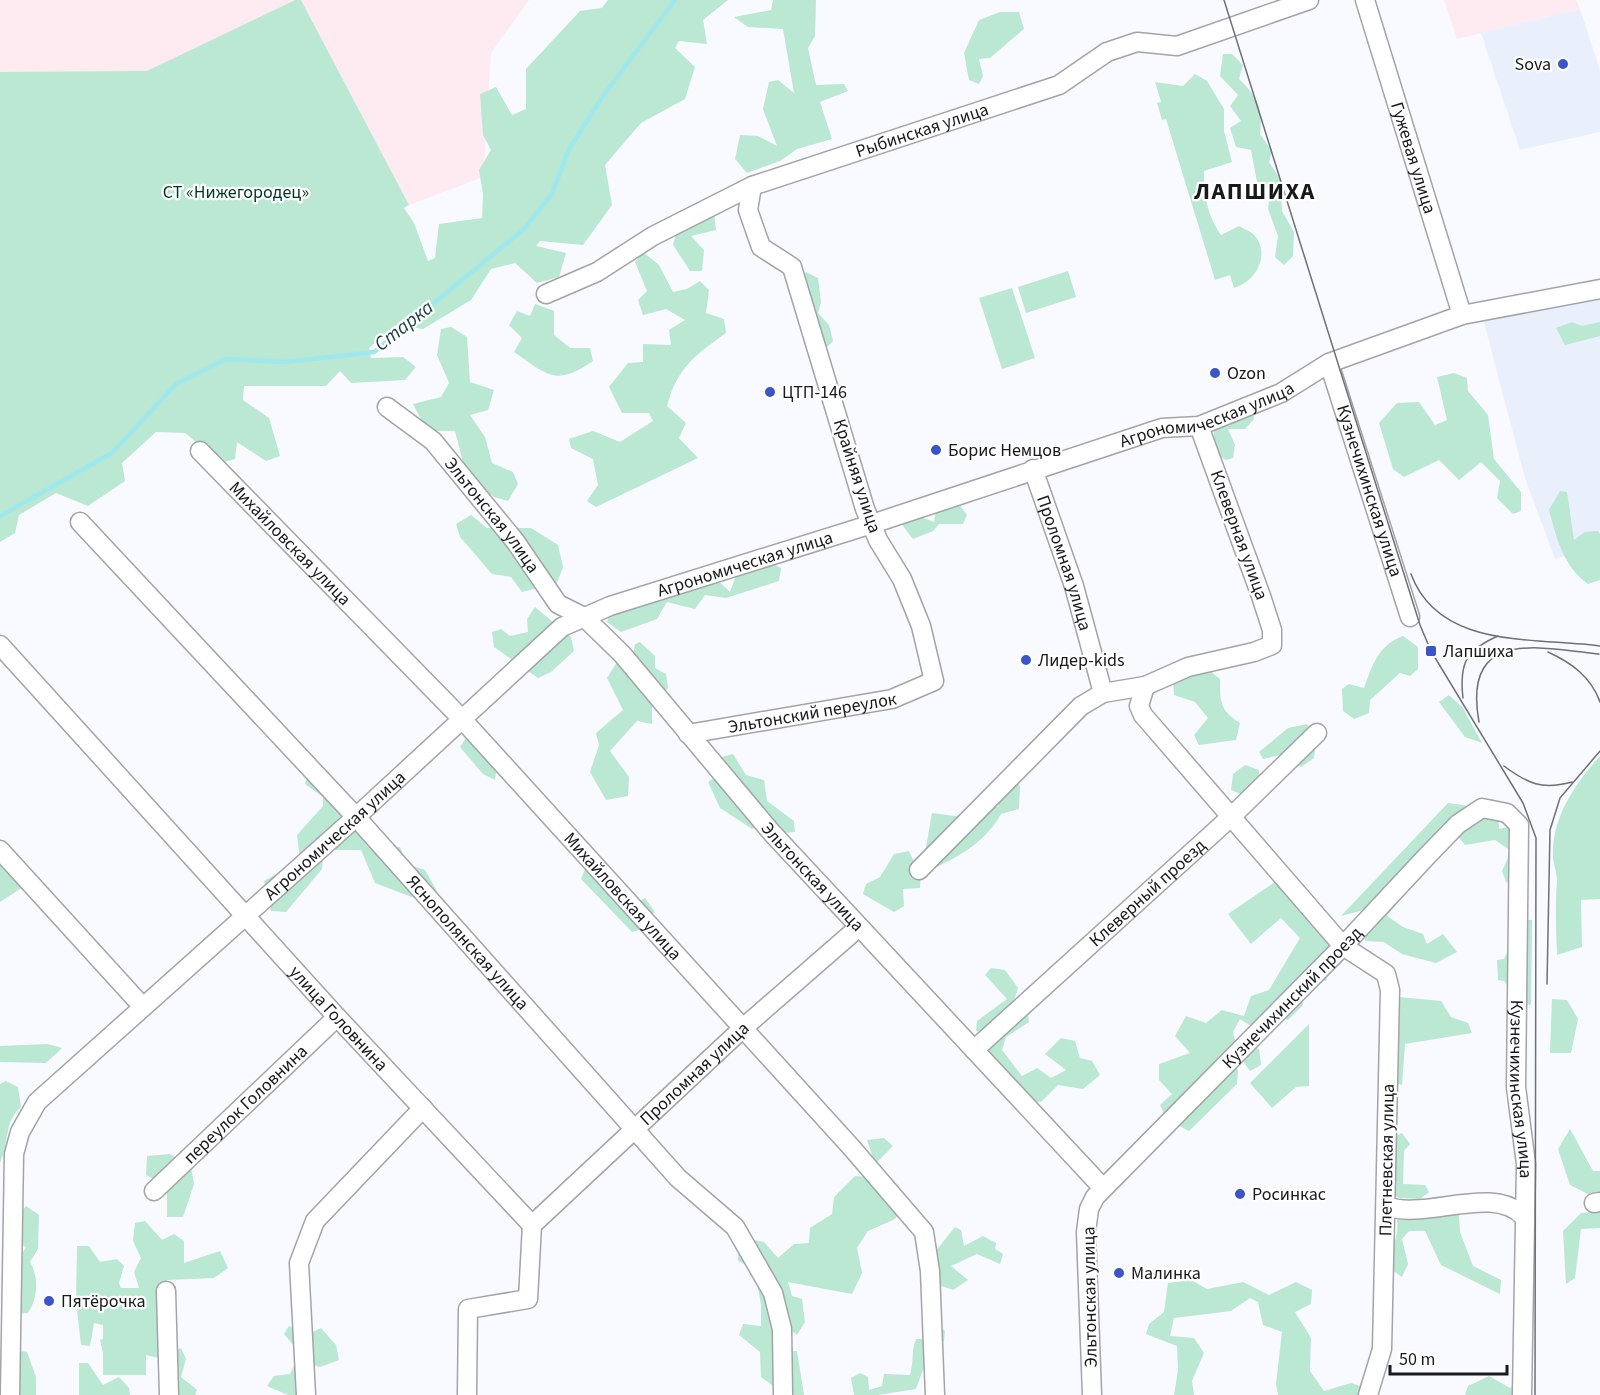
<svg xmlns="http://www.w3.org/2000/svg" width="1600" height="1395" font-family="'Source Sans 3',sans-serif">
  <style>
    .built { fill: #eaeffc }
    .industrial { fill: #feeaf1 }
    .green { fill: #bae8d2 }
    .lines { fill: none; stroke-linecap: round; stroke-linejoin: round }
    .stream { stroke: #9fe8ed; stroke-width: 4.5 }
    .minor-casing { stroke: #a2a4a9; stroke-width: 21 }
    .minor { stroke: #fff; stroke-width: 18 }
    .tram { stroke: #6e7073; stroke-width: 1.5 }
    .poi-dot { fill: #3b54c7; stroke: #fff; stroke-width: 2 }
    .labels { text-anchor: middle; dominant-baseline: central; stroke-width: 4.5; stroke-linejoin: round; paint-order: stroke }
    .poi-label { font-size: 18px; fill: #18191b; stroke: #fff; text-anchor: start }
    .street-label { font-size: 18px; fill: #18191b; stroke: #fff }
    .park-label { font-size: 18px; fill: #033725; stroke: #fff }
    .water-label { font-size: 20px; font-style: italic; fill: #1d4043; stroke: #fff }
    .district-label { font-size: 24px; font-weight: bold; letter-spacing: 1.5px; fill: #18191b; stroke: #fff }
  </style>
  <rect width="100%" height="100%" fill="#f8faff"/>
  <g class="built">
    <polygon points="1580,9 1600,70 1600,132 1520,150 1481,33"/>
    <polygon points="1600,297 1600,546 1555,559 1525,478 1484,323 1486,320"/>
  </g>
  <g class="industrial">
    <polygon points="0,0 295,0 147,72 0,72"/>
    <polygon points="301,0 529,0 491,53 483,177 409,205"/>
    <polygon points="1444,0 1576,0 1580,9 1457,39"/>
  </g>
  <g class="green">
    <polygon points="295,0 301,0 409,205 404,208 414,223 428,261 435,258 439,224 482,218 483,194 479,170 491,150 483,135 480,94 496,87 512,115 526,109 526,69 580,11 602,8 608,0 728,0 703,20 707,44 679,41 675,48 695,67 685,99 641,123 605,165 612,205 583,245 540,241 536,246 566,253 559,277 537,283 515,263 491,269 471,300 423,329 396,325 369,348 371,358 403,357 416,367 405,380 351,383 340,371 326,386 244,386 243,400 269,418 280,456 266,461 237,442 235,459 221,463 185,433 156,432 122,463 125,481 88,506 56,493 19,515 15,533 0,542 0,72 147,71"/>
    <polygon points="773,0 816,0 815,36 808,48 816,85 844,84 848,91 820,102 832,139 797,149 780,161 747,173 735,159 740,135 758,136 777,146 763,109 769,82 778,80 794,93 783,29 748,27 734,17 771,10"/>
    <polygon points="1000,12 1019,12 1024,29 990,58 979,59 983,76 979,84 969,80 964,53 979,20"/>
    <path d="M 1223,54 L 1232,54 L 1243,65 L 1239,79 C 1258,97 1263,108 1260,134 L 1272,151 L 1269,162 L 1280,179 L 1282,211 L 1294,232 L 1293,256 L 1284,265 L 1275,257 L 1278,236 L 1268,209 L 1270,190 L 1257,182 L 1251,150 L 1236,147 L 1230,128 L 1241,121 L 1230,106 L 1238,95 L 1220,76 Z"/>
    <path d="M 1195,74 L 1207,81 L 1224,109 L 1224,131 L 1232,162 L 1204,171 C 1204,196 1207,215 1221,235 L 1239,226 C 1244,229 1251,231 1255,236 C 1271,255 1255,282 1234,288 L 1230,275 L 1215,280 L 1166,119 L 1162,120 L 1157,103 L 1161,102 L 1155,82 L 1183,86 Z"/>
    <polygon points="714,212 716,230 691,236 704,250 702,271 690,271 673,245 677,230 689,229 689,214"/>
    <path d="M 643,252 L 659,265 L 673,292 L 687,289 L 700,281 L 709,290 L 706,313 L 724,319 L 726,333 C 695,355 677,368 667,406 L 686,423 L 679,438 L 698,458 L 596,507 L 587,501 L 598,485 L 593,459 L 571,448 L 569,439 L 593,431 L 620,442 L 653,421 L 649,413 L 622,413 L 609,387 L 628,363 L 643,362 L 643,344 L 671,345 L 669,330 L 685,320 L 666,309 L 643,315 L 638,300 L 647,291 L 635,262 Z"/>
    <polygon points="1068,271 1076,297 1026,313 1018,287"/>
    <polygon points="806,272 818,278 821,302 818,313 829,325 833,341 827,347 818,344 799,279"/>
    <polygon points="1012,288 1035,358 1002,369 979,298"/>
    <path d="M 535,304 L 554,311 L 554,335 L 570,348 L 590,348 L 593,361 C 555,387 548,375 514,352 L 522,338 L 509,325 L 517,311 L 530,316 Z"/>
    <polygon points="1572,322 1582,326 1600,322 1600,336 1565,345 1556,328"/>
    <polygon points="451,327 467,337 470,382 494,390 488,410 470,415 485,437 492,463 513,472 518,484 508,501 494,497 466,474 455,431 427,431 413,404 441,397 449,383 437,355 441,329"/>
    <polygon points="1454,373 1467,378 1468,391 1488,415 1494,459 1521,492 1521,511 1513,514 1497,498 1500,481 1481,462 1459,480 1439,460 1404,477 1393,469 1379,423 1397,403 1419,402 1435,425 1447,420 1437,377"/>
    <polygon points="1253,412 1254,419 1245,429 1228,429 1235,445 1233,458 1226,460 1213,452 1215,417"/>
    <path d="M 1560,491 L 1567,492 L 1574,540 L 1585,532 L 1598,531 L 1600,534 L 1600,580 L 1588,584 C 1563,566 1557,539 1549,510 Z"/>
    <polygon points="958,503 967,515 963,524 939,524 933,531 913,539 903,526 905,518 918,516 934,522 936,509"/>
    <polygon points="471,515 487,528 531,528 558,545 563,567 557,583 522,592 511,577 492,574 460,537 456,524"/>
    <polygon points="767,561 781,568 779,581 726,598 705,595 695,609 667,602 657,619 621,632 607,622 611,610 714,577 730,592 738,570"/>
    <polygon points="535,607 571,637 574,651 551,672 538,678 494,647 492,632 501,629 510,636 528,632 527,619"/>
    <path d="M 1403,636 L 1418,647 L 1418,669 L 1410,676 L 1400,673 L 1370,700 L 1369,713 L 1354,719 L 1343,711 L 1342,689 L 1349,684 L 1364,688 C 1372,666 1379,644 1403,636 Z"/>
    <polygon points="640,642 655,656 655,668 666,674 668,688 652,706 652,724 637,721 610,751 629,777 628,796 606,800 590,772 599,745 596,733 623,710 607,678 617,662 632,660 635,644"/>
    <path d="M 1199,662 L 1220,679 C 1220,703 1220,710 1240,723 L 1236,740 L 1199,745 L 1194,735 L 1208,718 L 1195,702 L 1174,695 L 1173,678 Z"/>
    <polygon points="1449,695 1463,708 1482,743 1465,737 1439,702"/>
    <polygon points="1307,724 1316,742 1314,758 1301,767 1280,755 1263,759 1259,752 1288,728"/>
    <polygon points="467,736 498,756 495,780 483,774 460,747"/>
    <polygon points="733,754 746,775 764,780 767,801 794,821 795,832 782,833 768,822 752,829 720,808 708,782 726,769 722,757"/>
    <path d="M 1600,756 L 1600,899 L 1581,900 L 1582,947 L 1557,955 C 1556,929 1555,906 1557,881 C 1557,873 1554,866 1553,858 C 1551,818 1575,784 1600,756 Z"/>
    <polygon points="1245,765 1259,770 1260,784 1248,797 1231,790 1233,774"/>
    <path d="M 1010,769 L 1020,787 L 1019,809 L 1001,814 C 984,845 953,860 921,874 L 920,888 L 903,889 L 904,906 L 894,912 L 863,894 L 866,884 L 880,877 L 894,854 L 909,851 L 916,866 L 924,859 L 932,813 L 962,817 L 975,804 L 998,807 L 1004,774 Z"/>
    <polygon points="309,772 346,811 368,847 400,847 407,864 425,870 437,891 417,899 375,883 361,850 324,850 322,869 286,912 271,911 264,881 300,860 297,835 323,806 323,797 305,784"/>
    <polygon points="1448,803 1469,806 1417,873 1410,888 1387,916 1403,927 1423,934 1427,944 1443,934 1457,952 1436,963 1402,954 1384,942 1365,941 1367,924 1364,910 1341,916"/>
    <polygon points="1498,809 1499,829 1521,824 1517,886 1506,882 1502,871 1511,851 1495,840 1465,845 1456,834"/>
    <polygon points="0,862 23,887 0,902"/>
    <polygon points="587,864 634,904 645,898 655,912 646,917 646,928 632,932 581,879"/>
    <polygon points="1281,878 1332,938 1331,965 1326,981 1307,978 1301,986 1303,1005 1288,1020 1273,1015 1257,1030 1240,1019 1233,1032 1235,1040 1259,1049 1261,1065 1250,1071 1235,1050 1230,1057 1238,1070 1237,1084 1189,1131 1167,1120 1160,1105 1172,1094 1159,1080 1159,1064 1190,1053 1175,1036 1186,1016 1206,1023 1222,1010 1244,1016 1251,996 1269,990 1300,938 1281,918 1251,944 1228,914"/>
    <polygon points="1523,920 1532,920 1531,1005 1523,1004 1504,981 1498,980 1497,960 1504,959"/>
    <polygon points="991,968 1005,970 1018,988 1011,1010 1028,1014 1029,1022 1006,1037 1002,1050 1022,1076 1037,1068 1051,1078 1066,1070 1045,1054 1061,1038 1075,1041 1080,1058 1092,1061 1100,1075 1083,1089 1058,1085 1041,1102 1028,1101 986,1049 987,1034 976,1031 977,1021 1007,999 985,975"/>
    <polygon points="1399,997 1441,1001 1451,1017 1468,1023 1472,1033 1405,1044 1402,1085 1396,1083"/>
    <polygon points="1552,999 1567,1000 1578,1019 1571,1053 1550,1053"/>
    <polygon points="1309,1024 1309,1086 1296,1087 1272,1108 1250,1083"/>
    <polygon points="48,1044 62,1048 46,1063 0,1062 0,1046"/>
    <path d="M 6,1081 L 18,1087 L 21,1107 C 3,1123 10,1142 0,1163 L 0,1084 Z"/>
    <polygon points="1570,1129 1593,1171 1600,1171 1600,1196 1594,1197 1570,1185 1558,1149"/>
    <polygon points="1402,1133 1410,1144 1404,1151 1403,1184 1425,1185 1429,1192 1420,1199 1400,1198 1384,1191 1381,1156 1397,1144 1396,1136"/>
    <polygon points="884,1138 893,1146 878,1161 878,1185 909,1208 893,1220 868,1231 857,1248 862,1273 852,1294 788,1282 792,1296 802,1299 805,1322 797,1335 785,1325 779,1352 797,1351 804,1395 786,1395 761,1377 760,1352 739,1335 743,1324 761,1326 761,1305 755,1269 738,1261 739,1245 750,1239 764,1242 778,1258 794,1244 809,1243 810,1228 832,1214 834,1197 855,1176 868,1177 873,1158 867,1140"/>
    <polygon points="170,1154 191,1168 194,1184 183,1217 167,1217 167,1187 146,1175 147,1156"/>
    <path d="M 1411,1201 L 1428,1208 L 1437,1218 L 1449,1214 L 1459,1215 L 1460,1232 L 1473,1266 L 1501,1280 L 1500,1294 L 1441,1265 L 1425,1231 L 1409,1231 L 1402,1239 L 1408,1264 L 1402,1277 L 1388,1267 C 1390,1246 1399,1242 1397,1220 Z"/>
    <path d="M 26,1206 L 39,1215 L 38,1249 L 30,1262 C 39,1277 38,1298 28,1313 L 17,1314 L 10,1273 L 26,1247 L 16,1242 L 16,1218 Z"/>
    <polygon points="1600,1211 1600,1228 1581,1229 1575,1278 1566,1284 1563,1231 1581,1213"/>
    <polygon points="145,1221 162,1240 174,1234 184,1241 184,1263 220,1251 228,1268 214,1278 166,1280 170,1296 162,1359 146,1355 146,1375 103,1375 103,1353 100,1340 103,1339 103,1325 94,1323 90,1346 81,1345 76,1300 77,1246 89,1246 100,1262 117,1259 124,1266 119,1283 121,1288 139,1288 134,1272 141,1258 133,1241 135,1223"/>
    <polygon points="955,1227 961,1230 964,1246 983,1236 996,1243 995,1249 1003,1254 1000,1264 977,1254 951,1266 968,1280 953,1290 935,1284 931,1257"/>
    <polygon points="1191,1280 1207,1289 1243,1282 1269,1295 1296,1282 1312,1290 1311,1304 1295,1312 1311,1338 1310,1371 1324,1391 1351,1383 1378,1392 1378,1395 1278,1395 1276,1384 1282,1332 1263,1325 1258,1302 1250,1298 1231,1311 1174,1318 1170,1336 1194,1338 1204,1353 1192,1381 1194,1395 1174,1395 1178,1370 1177,1346 1146,1334 1149,1324 1164,1312 1168,1283"/>
    <path d="M 935,1322 L 945,1331 L 944,1341 L 928,1342 L 928,1356 L 916,1389 L 878,1395 L 854,1395 L 851,1378 L 860,1373 L 868,1377 L 869,1390 L 882,1386 L 884,1374 L 910,1375 C 914,1362 911,1351 916,1339 L 926,1339 Z"/>
    <polygon points="289,1326 308,1334 321,1328 336,1345 339,1360 320,1367 301,1362 301,1395 288,1395 267,1386 274,1376 290,1374 300,1353 284,1334"/>
    <polygon points="181,1348 186,1359 181,1377 197,1390 195,1395 164,1395 170,1351"/>
    <polygon points="17,1350 27,1352 36,1377 36,1395 16,1395 8,1388 0,1386 0,1362 8,1362"/>
    <polygon points="79,1363 88,1363 103,1385 119,1377 129,1388 130,1395 79,1395"/>
    <polygon points="1489,1376 1510,1388 1517,1382 1528,1395 1465,1395 1468,1386"/>
  </g>
  <g class="lines">
    <polyline class="stream" points="0,516 112,453 176,384 226,359 285,362 374,352 523,230 552,194 569,149 603,96 675,0"/>
    <g class="minor-casing">
      <g id="minor">
        <path id="s1" d="M 1365,0 L 1462,315"/>
        <path id="s2" d="M 546,294 L 597,272 L 653,236 L 752,186 L 1059,85 L 1107,52 L 1137,42 L 1177,46 L 1309,0"/>
        <path id="s3" d="M 1329,363 L 1410,617"/>
        <path id="s4" d="M 387,407 L 433,441 L 515,541 L 558,604 L 584,617 L 622,654 L 772,833 L 1103,1188"/>
        <path id="s5" d="M 200,451 L 461,718 L 851,1147 L 924,1232 L 930,1271 L 935,1395"/>
        <path id="s6" d="M 1033,469 L 1074,586 L 1103,693"/>
        <path id="s7" d="M 80,522 L 356,817 L 678,1178 L 735,1227 L 773,1293 L 782,1329 L 783,1395"/>
        <path id="s8" d="M 0,645 L 337,1017 L 532,1225 L 528,1299 L 468,1309 L 467,1395"/>
        <polyline points="1145,686 1139,706 1143,715 1343,946 1386,974 1390,990 1382,1349 1368,1395"/>
        <path id="s9" d="M 688,734 L 892,699 L 934,681 L 921,626 L 902,579 L 878,540 L 865,509 L 792,267 L 761,247 L 748,210 L 752,186"/>
        <polyline points="0,850 143,1007"/>
        <polyline points="919,870 1081,706 1103,693 1145,686 1188,667 1254,652 1272,645 1272,630 1261,596 1199,426"/>
        <path id="s10" d="M 974,1050 L 1232,816 L 1317,733"/>
        <path id="s11" d="M 154,1191 L 337,1017"/>
        <polyline points="1594,1203 1600,1202"/>
        <path d="M 1386,1206 C 1425,1221 1494,1183 1524,1217"/>
        <path id="s12" d="M 532,1225 L 743,1028 L 859,927"/>
        <polyline points="166,1291 169,1395"/>
        <path id="s13" d="M 10,1395 L 14,1154 L 20,1132 L 37,1102 L 356,817 L 562,627 L 610,606 L 872,524 L 1162,428 L 1199,426 L 1281,393 L 1329,363 L 1462,315 L 1600,289"/>
        <polyline points="306,1395 299,1263 315,1221 423,1108"/>
        <path id="s14" d="M 1092,1395 L 1086,1232 L 1089,1209 L 1095,1197 L 1343,946 L 1427,856 L 1458,824 L 1482,808 L 1507,813 L 1519,825 L 1516,1087 L 1526,1164 L 1522,1395"/>
      </g>
    </g>
    <use href="#minor" class="minor"/>
    <g class="tram">
      <polyline points="1224,0 1420,625 1431,651 1523,803 1536,838 1535,1395"/>
      <path d="M 1411,574 C 1439,650 1535,637 1600,646"/>
      <path d="M 1548,652 C 1572,663 1591,677 1600,702"/>
      <path d="M 1463,698 C 1459,663 1466,650 1498,636"/>
      <path d="M 1479,722 C 1462,629 1536,647 1599,654"/>
      <path d="M 1504,766 C 1528,784 1542,790 1572,782"/>
      <polyline points="1547,984 1550,830 1560,798 1600,751"/>
    </g>
  </g>
  <g class="poi-dot">
    <circle cx="1563" cy="64" r="6"/>
    <circle cx="1215" cy="373" r="6"/>
    <circle cx="770" cy="392" r="6"/>
    <circle cx="936" cy="450" r="6"/>
    <rect x="1425" y="645" width="12" height="12" rx="3"/>
    <circle cx="1026" cy="660" r="6"/>
    <circle cx="1240" cy="1194" r="6"/>
    <circle cx="1119" cy="1273" r="6"/>
    <circle cx="49" cy="1301" r="6"/>
  </g>
  <g class="labels">
    <g class="poi-label">
      <text x="1551" y="64" text-anchor="end">Sova</text>
      <text x="1227" y="373">Ozon</text>
      <text x="782" y="392">ЦТП-146</text>
      <text x="948" y="450">Борис Немцов</text>
      <text x="1443" y="651">Лапшиха</text>
      <text x="1038" y="660">Лидер-kids</text>
      <text x="1252" y="1194">Росинкас</text>
      <text x="1131" y="1273">Малинка</text>
      <text x="61" y="1301">Пятёрочка</text>
    </g>
    <g class="street-label">
      <text stroke="none"><textPath href="#s2" startOffset="412">Рыбинская улица</textPath></text>
      <text stroke="none"><textPath href="#s1" startOffset="165">Гужевая улица</textPath></text>
      <text stroke="none"><textPath href="#s13" startOffset="1686">Агрономическая улица</textPath></text>
      <text transform="translate(857 476) rotate(72)">Крайняя улица</text>
      <text stroke="none"><textPath href="#s3" startOffset="134">Кузнечихинская улица</textPath></text>
      <text stroke="none"><textPath href="#s4" startOffset="152">Эльтонская улица</textPath></text>
      <text transform="translate(1239 535) rotate(70)">Клеверная улица</text>
      <text stroke="none"><textPath href="#s5" startOffset="129">Михайловская улица</textPath></text>
      <text stroke="none"><textPath href="#s13" startOffset="1200">Агрономическая улица</textPath></text>
      <text stroke="none"><textPath href="#s6" startOffset="99">Проломная улица</textPath></text>
      <text stroke="none"><textPath href="#s9" startOffset="126">Эльтонский переулок</textPath></text>
      <text stroke="none"><textPath href="#s13" startOffset="698">Агрономическая улица</textPath></text>
      <text stroke="none"><textPath href="#s4" startOffset="638">Эльтонская улица</textPath></text>
      <text stroke="none"><textPath href="#s10" startOffset="234">Клеверный проезд</textPath></text>
      <text stroke="none"><textPath href="#s5" startOffset="614">Михайловская улица</textPath></text>
      <text stroke="none"><textPath href="#s7" startOffset="572">Яснополянская улица</textPath></text>
      <text stroke="none"><textPath href="#s14" startOffset="480">Кузнечихинский проезд</textPath></text>
      <text stroke="none"><textPath href="#s8" startOffset="504">улица Головнина</textPath></text>
      <text stroke="none"><textPath href="#s12" startOffset="222">Проломная улица</textPath></text>
      <text stroke="none"><textPath href="#s14" startOffset="1056">Кузнечихинская улица</textPath></text>
      <text stroke="none"><textPath href="#s11" startOffset="126">переулок Головнина</textPath></text>
      <text transform="translate(1387 1160) rotate(-89)">Плетневская улица</text>
      <text transform="translate(1090 1297) rotate(-91)">Эльтонская улица</text>
    </g>
    <g class="park-label">
      <text x="236" y="192">СТ «Нижегородец»</text>
    </g>
    <g class="water-label">
      <text transform="translate(404 326) rotate(-38)">Старка</text>
    </g>
    <g class="district-label">
      <text x="1255" y="191">ЛАПШИХА</text>
    </g>
  </g>
  <path d="M1390 1365v9h117v-9" fill="none" stroke="#18191b" stroke-width="3"/>
  <text x="1399" y="1365" font-size="18" fill="#18191b" stroke="#ffffff" stroke-width="4.5" paint-order="stroke">50 m</text>
</svg>
